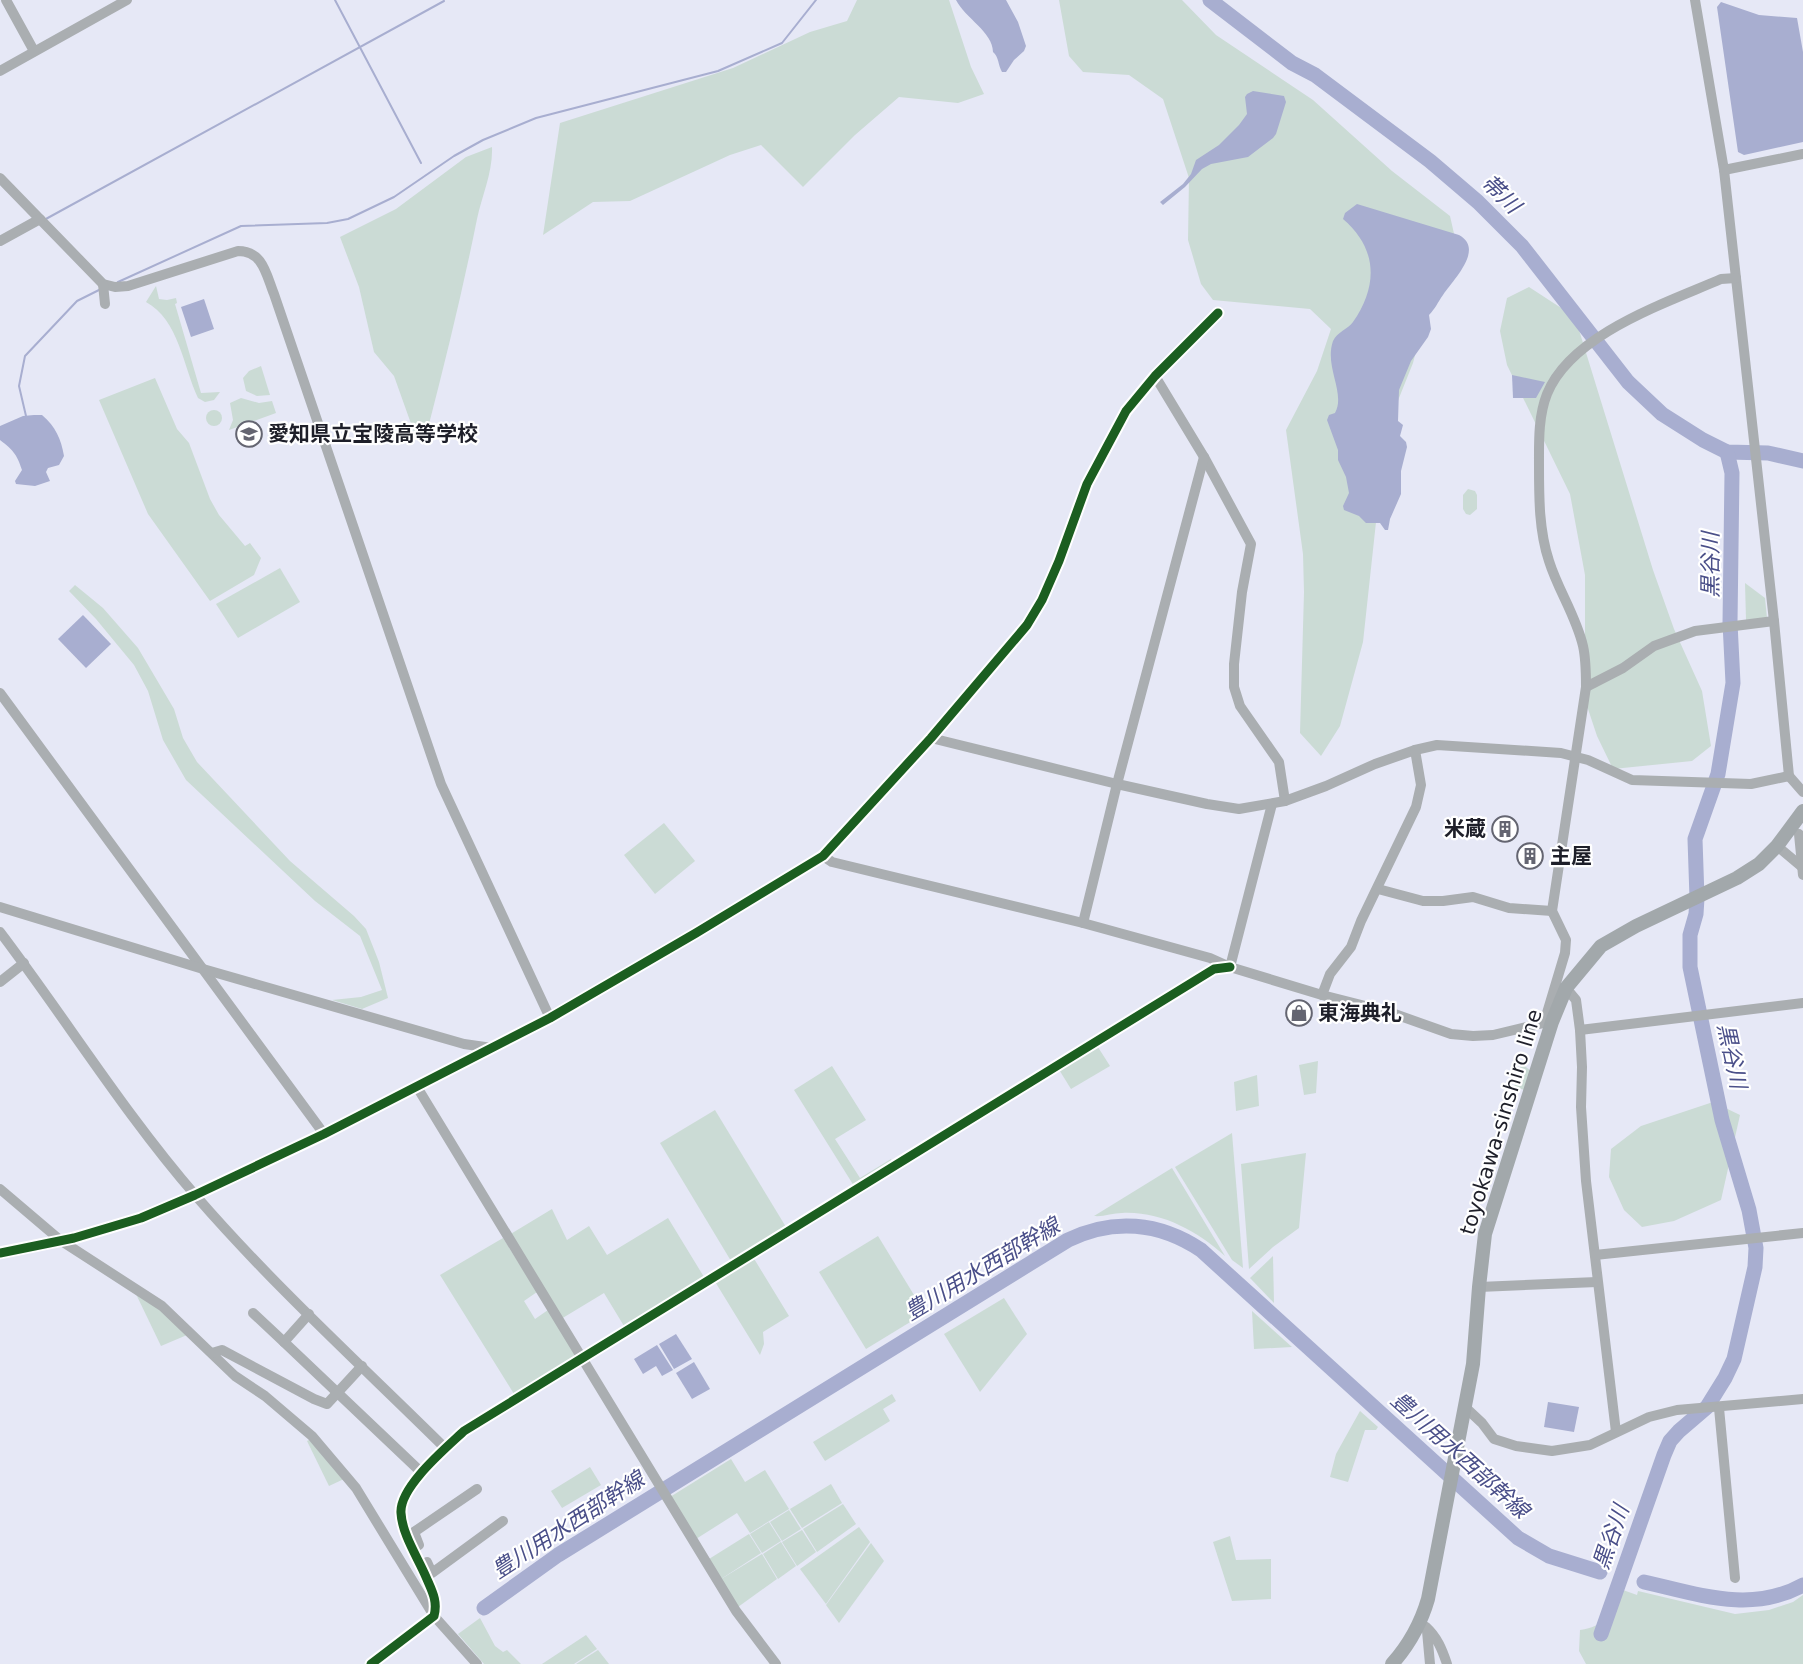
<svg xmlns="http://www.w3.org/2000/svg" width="1803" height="1664" font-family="'DejaVu Sans','Noto Sans JP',sans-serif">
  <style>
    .green { fill: #cbdbd5 }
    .water { fill: #a8aed0 }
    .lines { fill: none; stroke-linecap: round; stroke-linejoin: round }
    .stream { stroke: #a8aed0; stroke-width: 2 }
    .river { stroke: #a8aed0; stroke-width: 15 }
    .minor { stroke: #aaaeb1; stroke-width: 10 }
    .major { stroke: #a2a8ab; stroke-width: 14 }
    .cycleway-casing { stroke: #fff; stroke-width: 13 }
    .cycleway { stroke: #1b5e20; stroke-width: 9 }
    .labels { text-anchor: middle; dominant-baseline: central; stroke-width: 4.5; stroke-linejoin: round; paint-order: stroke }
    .poi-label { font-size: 21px; font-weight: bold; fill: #1e1f29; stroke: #fff; text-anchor: start }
    .street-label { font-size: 21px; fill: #1e1f29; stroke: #fff }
    .water-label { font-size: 22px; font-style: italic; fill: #4a4f89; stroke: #fff }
  </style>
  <rect width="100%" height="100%" fill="#e6e8f6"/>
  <g class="green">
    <polygon points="857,0 949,0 971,67 984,94 958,103 899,97 855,135 803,187 761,145 730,155 630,201 593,202 543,235 560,123 733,68 810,32 847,21"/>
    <polygon points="1059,0 1182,0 1216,35 1313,100 1392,171 1450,216 1455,238 1430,297 1413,363 1393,413 1381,476 1363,642 1340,726 1321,756 1300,733 1304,592 1303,554 1286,430 1317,371 1331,329 1310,309 1213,300 1201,284 1188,240 1189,178 1163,99 1129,75 1083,72 1069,56"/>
    <path d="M 492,147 C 493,172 482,195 477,219 C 463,289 446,358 428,428 L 414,432 L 394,376 L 374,352 L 359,287 L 340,237 L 396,209 L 466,157 Z"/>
    <path d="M 156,286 L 159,299 L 167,300 L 176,298 L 177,303 L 175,304 L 201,393 L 220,392 L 214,400 L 205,402 L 198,398 C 183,366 179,320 146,302 Z"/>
    <polygon points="1529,287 1575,317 1653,570 1674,629 1702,691 1711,746 1692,761 1613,769 1597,736 1587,706 1585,666 1585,575 1570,494 1507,365 1500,331 1507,298"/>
    <polygon points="261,366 270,395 257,396 246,391 243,378 249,371"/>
    <polygon points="155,378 177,429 189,443 210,499 219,515 245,546 250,543 261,558 254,575 210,601 148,514 99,400"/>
    <polygon points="241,398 259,403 272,401 276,413 229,430 233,420 230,403"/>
    <circle cx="214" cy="418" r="8"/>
    <polygon points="1468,489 1475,491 1477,495 1477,509 1470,515 1466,514 1463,509 1463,495"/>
    <polygon points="280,568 300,602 238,638 216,604"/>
    <polygon points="1745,583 1765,598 1767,618 1746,620"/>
    <polygon points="75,585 103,608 138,648 174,709 183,738 197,762 290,861 354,916 366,929 379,962 388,998 362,1009 332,1000 361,997 382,990 360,936 315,901 186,780 163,740 148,691 134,665 96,619 69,591"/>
    <polygon points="664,823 695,861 655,894 624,855"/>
    <polygon points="1096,1044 1110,1066 1071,1089 1058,1068"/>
    <polygon points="1318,1061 1316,1093 1304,1095 1299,1065"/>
    <polygon points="1521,1063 1531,1071 1525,1090 1514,1087"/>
    <polygon points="832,1066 866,1120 835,1139 860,1178 891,1159 892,1162 854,1186 794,1090"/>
    <polygon points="1257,1075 1259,1106 1236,1111 1234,1082"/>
    <polygon points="1713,1102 1740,1115 1721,1200 1674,1221 1642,1227 1624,1210 1609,1177 1611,1149 1641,1126"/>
    <polygon points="715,1110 786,1227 731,1261 660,1143"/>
    <polygon points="1232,1133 1243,1268 1232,1260 1175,1167"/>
    <polygon points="1306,1153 1299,1228 1273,1247 1249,1269 1241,1164"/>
    <path d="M 1172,1168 L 1225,1256 C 1197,1231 1161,1211 1122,1213 C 1113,1213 1103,1217 1094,1216 Z"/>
    <polygon points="552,1209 567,1240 589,1226 607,1255 668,1218 704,1277 624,1326 604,1293 561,1319 509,1235"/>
    <polygon points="878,1236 925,1313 866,1349 819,1272"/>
    <polygon points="503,1238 537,1292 524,1301 535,1319 548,1310 576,1356 514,1394 440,1275"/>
    <polygon points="1273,1256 1274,1303 1250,1278"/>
    <polygon points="753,1257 789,1316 763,1332 764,1344 760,1355 714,1280"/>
    <polygon points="135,1292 150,1301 187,1335 161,1346"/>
    <polygon points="1004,1298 1027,1334 980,1392 944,1334"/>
    <polygon points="1252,1311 1292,1347 1254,1349"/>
    <polygon points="892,1394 896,1401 883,1409 890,1421 825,1461 813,1442"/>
    <polygon points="1360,1411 1378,1427 1376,1430 1365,1430 1348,1482 1330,1477 1336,1454"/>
    <polygon points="309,1440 344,1479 329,1486 307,1441"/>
    <polygon points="731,1459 745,1482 765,1470 789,1509 750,1533 737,1513 696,1539 670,1497"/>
    <polygon points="590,1467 601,1485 562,1508 551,1491"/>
    <polygon points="831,1484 842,1503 802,1528 790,1509"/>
    <polygon points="843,1504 856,1524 817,1552 803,1529"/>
    <polygon points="789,1510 801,1529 782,1541 770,1522"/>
    <polygon points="769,1522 781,1541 762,1553 750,1534"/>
    <polygon points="859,1527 870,1542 826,1604 800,1569"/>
    <polygon points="802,1530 816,1552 797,1566 782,1542"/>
    <polygon points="749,1534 761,1553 721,1579 709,1559"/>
    <polygon points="1230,1536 1236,1560 1271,1559 1271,1599 1232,1601 1213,1542"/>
    <polygon points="781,1542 796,1566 778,1579 763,1554"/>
    <polygon points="871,1543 884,1561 839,1623 826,1605"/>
    <polygon points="762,1554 777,1579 738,1607 721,1579"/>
    <path d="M 1623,1590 L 1637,1595 L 1638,1591 L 1735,1614 L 1769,1610 L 1793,1602 L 1803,1595 L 1803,1664 L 1586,1664 L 1579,1651 L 1580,1630 C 1606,1626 1604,1618 1608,1595 Z"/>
    <polygon points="480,1618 495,1646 503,1652 507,1650 521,1664 484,1664 458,1634"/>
    <polygon points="586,1635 597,1649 574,1664 542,1664"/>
    <polygon points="598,1650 609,1664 576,1664"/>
  </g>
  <g class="water">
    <path d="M 956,0 L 1006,0 L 1018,22 L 1026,46 L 1024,51 L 1014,60 L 1006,72 L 1002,72 C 998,65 999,57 993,52 C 993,32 965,18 956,0 Z"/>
    <polygon points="1721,2 1759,15 1797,18 1803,52 1803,142 1744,155 1738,152 1717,7"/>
    <polygon points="1253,91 1284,96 1286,102 1276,134 1273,138 1248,157 1211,164 1202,169 1185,187 1163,205 1160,202 1183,184 1191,174 1196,160 1219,145 1239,125 1247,114 1245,97 1247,94"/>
    <path d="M 1357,204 L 1459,235 C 1485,249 1453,280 1443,295 C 1438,302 1435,309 1429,315 L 1431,329 L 1428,337 L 1411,361 L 1399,390 L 1398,421 L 1403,425 L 1400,436 L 1406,442 L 1407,447 L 1401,471 L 1401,494 L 1390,519 L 1388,530 L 1385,530 L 1380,523 L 1366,523 L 1359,516 L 1344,510 L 1343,506 L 1349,493 L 1346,477 L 1338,460 L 1338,450 L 1327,420 L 1329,415 L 1335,413 C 1346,393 1324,367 1333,341 C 1337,332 1348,329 1353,322 C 1378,286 1378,249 1343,219 L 1345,213 Z"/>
    <polygon points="204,299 214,329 191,337 181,307"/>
    <polygon points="1512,375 1545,382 1536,398 1513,398"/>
    <path d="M 34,415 L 42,415 C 56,427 61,439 64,456 L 59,465 L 48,468 L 46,472 L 50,481 L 35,486 L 16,484 L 15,481 L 22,470 C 17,454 12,449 0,440 L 0,426 L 23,416 Z"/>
    <polygon points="83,615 111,644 86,668 58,639"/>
    <polygon points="676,1334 692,1359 674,1369 659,1344"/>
    <polygon points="657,1345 673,1370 662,1376 656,1366 643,1374 634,1359"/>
    <polygon points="694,1362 710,1389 692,1399 676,1373"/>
    <polygon points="1548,1402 1579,1407 1574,1432 1544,1427"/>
  </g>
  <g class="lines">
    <g class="stream">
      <polyline points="335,0 421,163"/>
      <polyline points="44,220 444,1"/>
      <polyline points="118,282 241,226 327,223 348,219 394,197 454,156 483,140 536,118 718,71 782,43 816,0"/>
      <polyline points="26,416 19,386 25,356 77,301 101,289"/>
    </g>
    <g class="river">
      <polyline points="1210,0 1292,63 1315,75 1430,161 1478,202 1522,246 1628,382 1662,414 1703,440 1727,452 1768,453 1803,461"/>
      <path d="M 1644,1582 C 1698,1594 1751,1614 1803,1585"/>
      <path d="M 484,1608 L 558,1555 L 1068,1240 C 1113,1218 1159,1222 1201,1250 L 1518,1538 L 1549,1556 L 1600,1572"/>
      <polyline points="1601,1634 1664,1455 1670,1441 1679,1431 1707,1407 1725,1378 1734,1359 1755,1267 1756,1248 1749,1210 1722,1120 1690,967 1690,935 1696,914 1697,898 1695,839 1718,774 1733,683 1730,623 1732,473 1727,452"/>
    </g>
    <g class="minor">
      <polyline points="6,0 34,51"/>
      <polyline points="1695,0 1724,170 1774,621 1789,776 1803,792"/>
      <polyline points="0,71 127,0"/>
      <polyline points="1724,170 1803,154"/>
      <path d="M 0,178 L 103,284 L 115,287 L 128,286 L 238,251 C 263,251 266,274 274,294 L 441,784 L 550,1018"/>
      <polyline points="0,241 40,219"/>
      <polyline points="103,284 105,304"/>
      <polyline points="1155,376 1204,457 1251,544 1242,592 1234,664 1234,687 1240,706 1279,762 1285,801"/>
      <polyline points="1586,687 1623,668 1654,646 1695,631 1774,621"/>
      <polyline points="0,693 324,1134"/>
      <polyline points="931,738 1117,784 1207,804 1239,809 1285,801 1326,786 1375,764 1415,750 1437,745 1561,753 1588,760 1632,780 1751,784 1789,776"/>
      <polyline points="1799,834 1803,875"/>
      <polyline points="1777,846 1802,867"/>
      <polyline points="823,856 832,862 1083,923 1210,958 1230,967 1322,995 1389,1012 1451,1034 1473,1036 1493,1035 1548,1022"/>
      <polyline points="1378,889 1423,901 1443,901 1473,897 1509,908 1552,911"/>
      <polyline points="0,907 203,969 464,1044 492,1048"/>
      <polyline points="1083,923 1117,784 1204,457"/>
      <path d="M 0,932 C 66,1019 124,1113 196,1196 C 273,1285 361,1365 445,1448"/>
      <polyline points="1230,967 1272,804"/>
      <polyline points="0,982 24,963"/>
      <polyline points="1566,988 1576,1000 1580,1030 1582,1067 1581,1107 1586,1181 1616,1432"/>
      <polyline points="1322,995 1330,974 1351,947 1361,921 1416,807 1421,785 1415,750"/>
      <path d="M 1544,1023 L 1565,953 L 1566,940 L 1552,911 L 1586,687 C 1586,673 1586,659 1583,646 C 1576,616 1558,590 1549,561 C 1539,531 1539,498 1539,466 C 1539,443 1538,417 1547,394 C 1571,334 1666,303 1721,279 L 1736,278"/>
      <polyline points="1580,1030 1803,1003"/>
      <polyline points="417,1087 736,1611 776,1664"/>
      <polyline points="0,1189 60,1240 162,1306 235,1376 265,1396 312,1436 356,1488 434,1616 477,1664"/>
      <polyline points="0,1253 74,1238 141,1218 195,1195 324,1134 550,1018 696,933 823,856 931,738 1027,625 1042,600 1059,561 1087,484 1126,411 1155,376 1218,313"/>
      <polyline points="1595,1255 1803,1233"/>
      <polyline points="1479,1287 1597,1282"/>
      <polyline points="253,1313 284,1342"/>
      <polyline points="309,1314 284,1342 422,1473"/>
      <polyline points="212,1353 222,1350 314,1399 327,1404 362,1366"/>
      <polyline points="1466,1408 1482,1423 1494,1439 1516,1446 1552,1451 1590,1445 1649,1417 1677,1410 1803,1399"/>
      <polyline points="1719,1408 1735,1578"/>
      <polyline points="419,1545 414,1532 477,1489"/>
      <polyline points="427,1562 432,1573 503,1521"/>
      <polyline points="1420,1623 1425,1627 1427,1631 1430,1664"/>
      <path d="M 1426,1627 C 1437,1637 1442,1649 1447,1664"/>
      <path d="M 371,1664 L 434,1616 C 438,1601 432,1591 426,1577 C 418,1558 402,1534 401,1513 C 399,1487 446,1448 464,1431 L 1214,969 L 1230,967"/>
    </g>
    <path class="major" d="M 1392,1664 C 1409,1645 1421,1623 1428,1599 L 1473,1364 L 1479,1287 L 1485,1234 L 1552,1022 L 1566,988 L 1601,946 L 1636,926 L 1737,878 L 1759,864 L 1777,846 L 1803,811"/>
    <g class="cycleway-casing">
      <g id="cycleway">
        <polyline points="0,1253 74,1238 141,1218 195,1195 324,1134 550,1018 696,933 823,856 931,738 1027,625 1042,600 1059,561 1087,484 1126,411 1155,376 1218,313"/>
        <path d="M 371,1664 L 434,1616 C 438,1601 432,1591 426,1577 C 418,1558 402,1534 401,1513 C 399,1487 446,1448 464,1431 L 1214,969 L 1230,967"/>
      </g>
    </g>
    <use href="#cycleway" class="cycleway"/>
  </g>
  <defs>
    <g id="school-ring" transform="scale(1.35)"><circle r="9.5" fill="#fff" stroke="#646571" stroke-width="1.5"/><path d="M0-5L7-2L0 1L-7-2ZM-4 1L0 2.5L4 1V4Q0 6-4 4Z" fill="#646571"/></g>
    <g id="building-ring" transform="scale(1.35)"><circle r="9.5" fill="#fff" stroke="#646571" stroke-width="1.5"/><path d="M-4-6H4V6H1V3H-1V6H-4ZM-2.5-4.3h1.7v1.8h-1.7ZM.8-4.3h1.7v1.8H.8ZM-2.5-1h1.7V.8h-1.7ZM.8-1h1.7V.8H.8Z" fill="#646571"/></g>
    <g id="shop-ring" transform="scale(1.35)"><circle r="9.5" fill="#fff" stroke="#646571" stroke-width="1.5"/><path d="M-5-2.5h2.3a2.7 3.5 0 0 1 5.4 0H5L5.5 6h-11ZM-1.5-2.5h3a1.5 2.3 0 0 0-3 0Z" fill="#646571"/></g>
  </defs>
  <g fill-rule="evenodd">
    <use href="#school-ring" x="249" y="434"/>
    <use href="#building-ring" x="1505" y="829"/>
    <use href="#building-ring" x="1530" y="856"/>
    <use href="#shop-ring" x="1299" y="1013"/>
  </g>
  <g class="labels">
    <g class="poi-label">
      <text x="268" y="434">愛知県立宝陵高等学校</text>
      <text x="1486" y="829" text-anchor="end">米蔵</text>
      <text x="1550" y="856">主屋</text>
      <text x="1318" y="1013">東海典礼</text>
    </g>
    <g class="street-label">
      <text transform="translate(1501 1122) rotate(-73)">toyokawa-sinshiro line</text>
    </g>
    <g class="water-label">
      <text transform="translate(1501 194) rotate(44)">帯川</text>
      <text transform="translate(1710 565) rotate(-90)">黒谷川</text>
      <text transform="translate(1732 1056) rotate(78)">黒谷川</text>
      <text transform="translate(982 1269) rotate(-31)">豊川用水西部幹線</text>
      <text transform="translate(1460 1455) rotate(42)">豊川用水西部幹線</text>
      <text transform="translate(568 1525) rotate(-33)">豊川用水西部幹線</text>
      <text transform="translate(1611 1537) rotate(-71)">黒谷川</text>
    </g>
  </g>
</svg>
